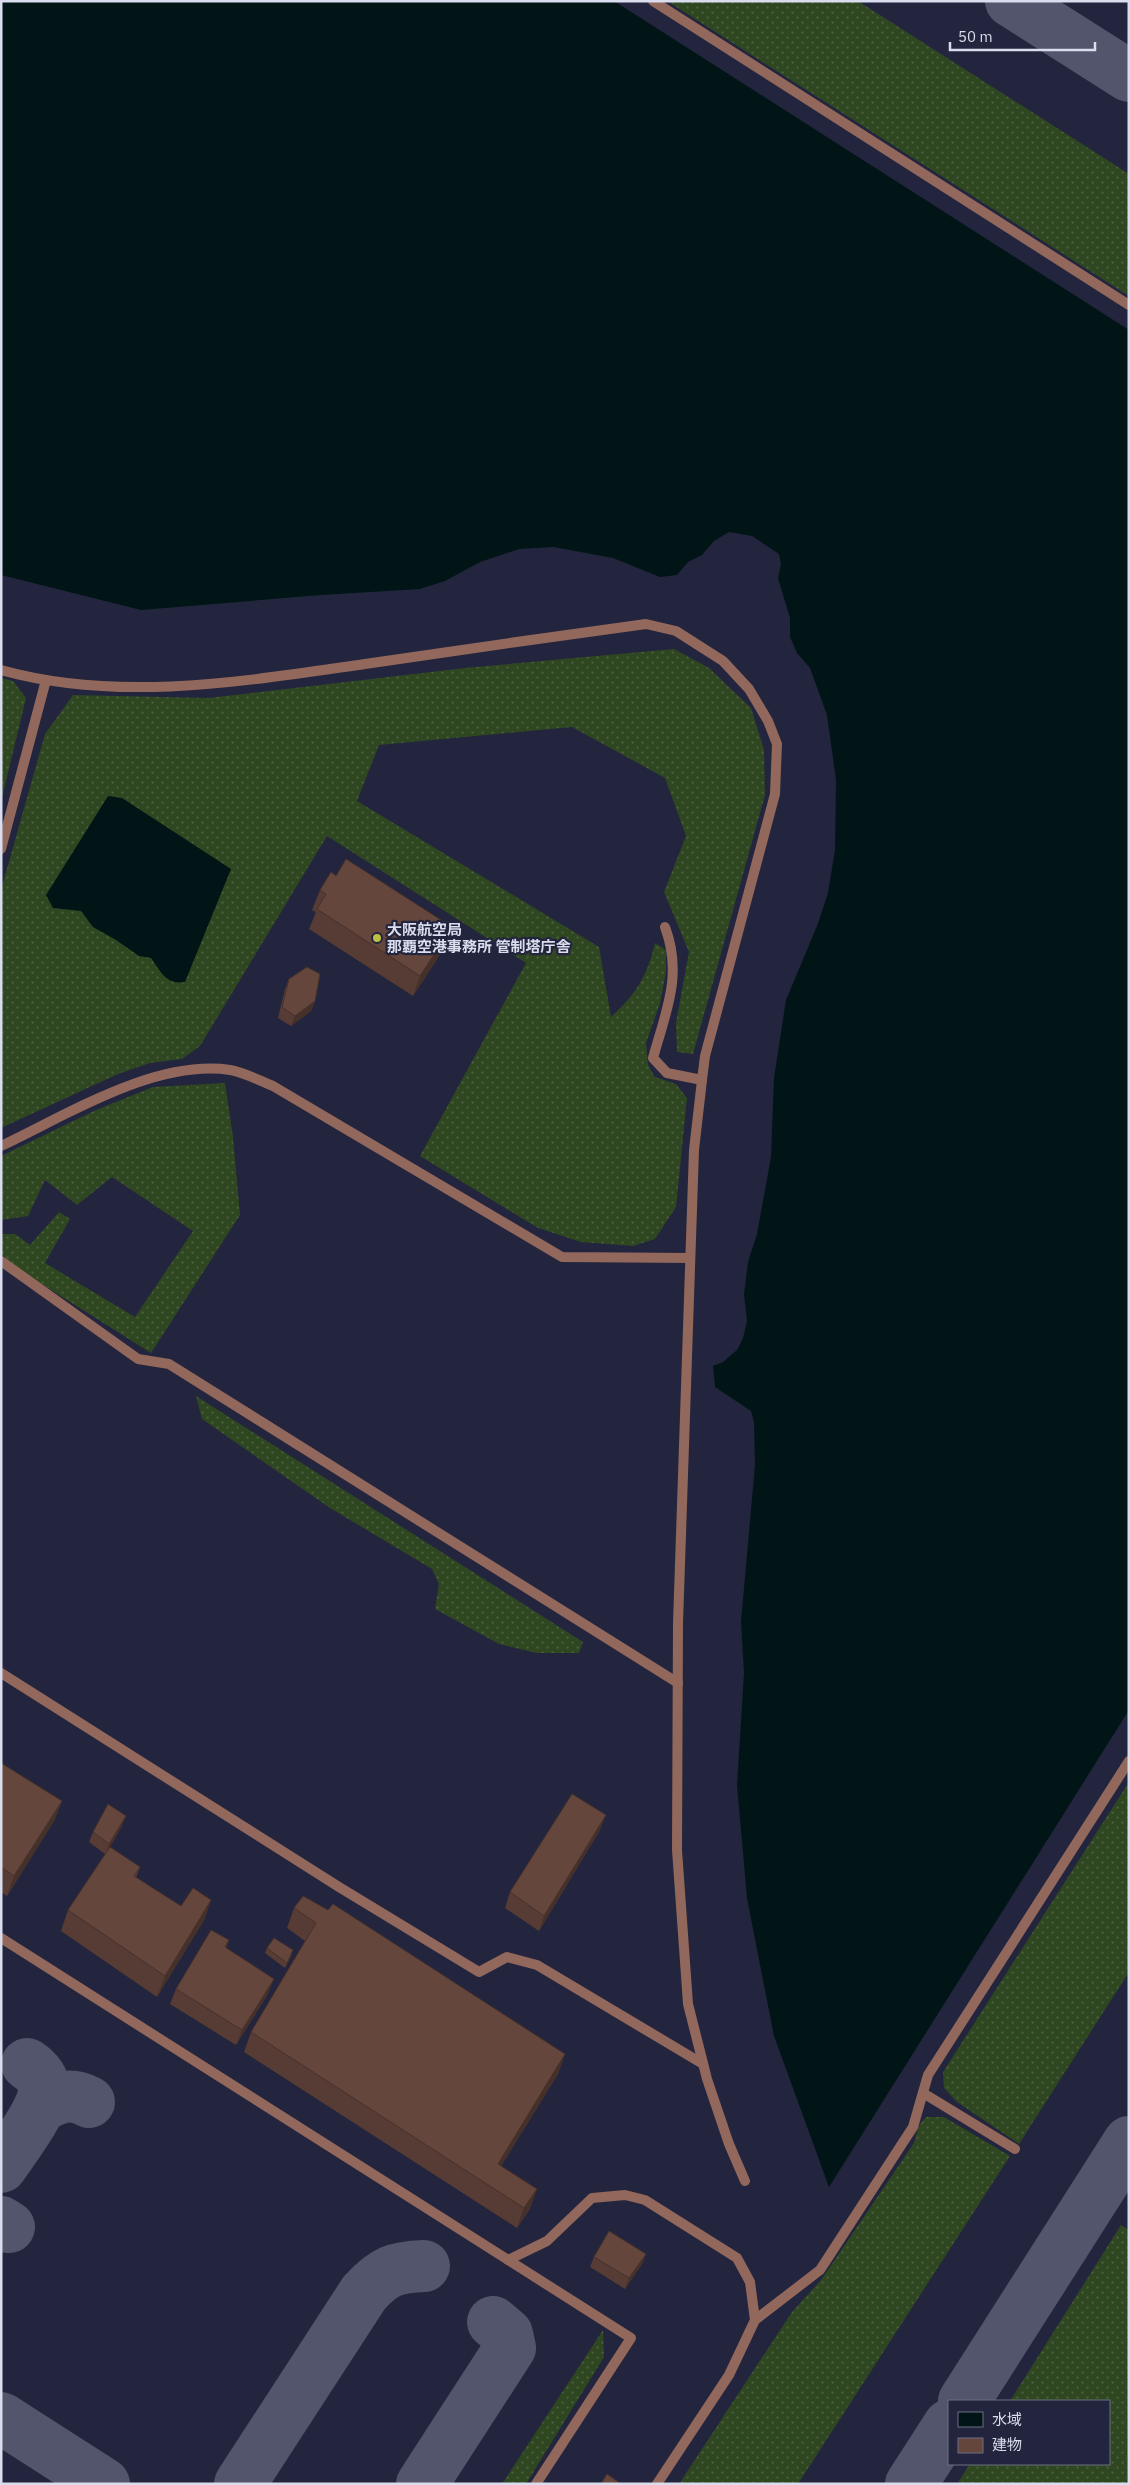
<svg xmlns="http://www.w3.org/2000/svg" width="1130" height="2485" font-family="'IBM Plex Sans','Noto Sans JP',sans-serif">
  <style>
    .grass { fill: url(#grass-dots) }
    .water { fill: #011516 }
    .lines { fill: none; stroke-linecap: round; stroke-linejoin: round }
    .taxiway { stroke: #52556b; stroke-width: 52 }
    .service { stroke: #92675c; stroke-width: 10 }
    .wall { fill: #563c34 }
    .shaded-wall { fill: #46312a }
    .building { fill: #64463c; stroke: #46312a }
    .poi-dot { fill: #bdbf43; stroke: #22253d; stroke-width: 2 }
    .labels { text-anchor: middle; dominant-baseline: central; stroke-width: 4.5; stroke-linejoin: round; paint-order: stroke }
    .poi-label { font-size: 15px; font-weight: bold; fill: #dadded; stroke: #22253d; text-anchor: start }
  </style>
  <defs>
    <pattern id="grass-dots" width="8" height="8" patternUnits="userSpaceOnUse" patternTransform="scale(1.25)"><rect width="8" height="8" fill="#2f4720"/><path d="M2 2h.1M6 6h.1" fill="none" stroke="#4d6141" stroke-width="1.8" stroke-linecap="round"/></pattern>
  </defs>
  <rect width="100%" height="100%" fill="#22253d"/>
  <g class="grass">
    <polygon points="667,1 858,1 1129,174 1129,296"/>
    <path d="M 674,649 L 709,668 L 751,708 L 764,750 L 765,795 L 693,1054 L 677,1052 L 676,1023 L 689,952 L 664,892 L 686,836 L 665,778 L 572,727 L 379,745 L 357,801 L 599,947 L 611,1017 C 636,994 647,977 655,943 L 666,950 L 666,972 L 660,1003 L 646,1043 L 648,1065 L 655,1077 L 676,1084 L 687,1098 L 676,1207 L 655,1239 L 633,1246 L 581,1242 L 538,1228 L 420,1156 L 526,963 L 327,836 L 200,1046 L 182,1059 L 150,1063 L 118,1074 L 1,1128 L 1,890 L 45,734 L 73,695 L 208,698 L 465,668 Z"/>
    <polygon points="1,678 13,681 26,698 1,802"/>
    <polygon points="225,1083 233,1137 240,1215 151,1353 10,1264 1,1253 1,1234 15,1234 30,1245 59,1212 70,1219 45,1263 135,1317 193,1231 112,1177 77,1205 45,1180 28,1216 1,1220 1,1156 96,1110 153,1087"/>
    <polygon points="196,1396 583,1642 579,1653 537,1653 499,1644 435,1609 439,1584 432,1569 330,1508 202,1419"/>
    <polygon points="1129,1782 1129,1972 1019,2144 957,2102 944,2088 943,2072"/>
    <polygon points="926,2117 944,2117 1010,2156 798,2484 679,2484 792,2312 821,2280 914,2143 919,2125"/>
    <polygon points="1121,2225 1129,2230 1127,2484 957,2484 970,2464 1109,2464 1109,2401 1010,2401"/>
    <polygon points="603,2330 604,2357 526,2484 502,2484"/>
  </g>
  <g class="water">
    <polygon points="1,1 614,1 1129,330 1129,1710 829,2187 774,2036 747,1898 737,1785 744,1673 741,1622 755,1465 754,1422 751,1411 715,1387 713,1366 723,1362 737,1350 743,1338 747,1321 744,1294 748,1262 757,1234 771,1157 774,1078 786,1000 817,926 828,893 835,850 836,780 827,715 810,668 797,653 790,637 790,618 778,578 781,564 779,554 752,536 729,532 714,541 702,555 688,562 677,575 660,577 613,558 554,547 519,549 480,562 445,581 420,589 321,595 141,610 1,575"/>
    <path d="M 108,796 L 122,798 L 231,869 L 185,982 C 166,985 161,972 151,958 L 139,956 L 116,940 L 93,927 L 81,911 L 53,908 L 46,895 Z"/>
  </g>
  <g class="lines">
    <g class="taxiway">
      <polyline points="1011,1 1129,76"/>
      <path d="M 40,2107 C 58,2097 70,2092 89,2102"/>
      <path d="M 1,2167 C 12,2151 47,2106 44,2088 C 43,2077 36,2070 27,2064"/>
      <polyline points="1,2222 9,2227"/>
      <polyline points="964,2401 1129,2142"/>
      <polyline points="1,2418 104,2484"/>
      <path d="M 240,2484 L 364,2293 C 384,2271 395,2267 424,2266"/>
      <polyline points="422,2484 510,2348 507,2334 493,2322"/>
      <polyline points="911,2484 949,2425"/>
    </g>
    <g class="service">
      <polyline points="653,1 1129,305"/>
      <path d="M 1,670 C 120,703 246,681 365,664 C 459,650 552,637 646,624 L 676,631 L 723,661 L 749,689 L 768,721 L 777,744 L 775,794 L 705,1056 L 702,1080 L 694,1150 L 678,1623 L 677,1850 L 688,2004 L 707,2079 L 729,2144 L 745,2181"/>
      <polyline points="1,849 46,680"/>
      <path d="M 665,927 C 683,975 666,1011 653,1058 L 667,1073 L 702,1080"/>
      <path d="M 1,1146 C 67,1115 155,1059 230,1070 C 244,1072 260,1081 273,1086 L 562,1257 L 690,1258"/>
      <polyline points="1,1261 138,1359 169,1364 678,1683"/>
      <polyline points="1,1673 339,1887 479,1972 507,1957 537,1965 703,2064"/>
      <polyline points="1,1938 631,2338 536,2484"/>
      <polyline points="923,2093 1015,2149"/>
      <polyline points="508,2260 547,2241 592,2198 625,2195 645,2200 737,2258 750,2282 755,2320 729,2375 657,2484"/>
      <polyline points="755,2320 820,2270 913,2127 928,2075 1129,1761"/>
    </g>
  </g>
  <g class="wall">
    <polygon points="336,876 452,927 445,947 413,996 309,929 316,912 312,910 320,890"/>
    <polygon points="289,979 315,1001 311,1011 291,1026 278,1018 285,989"/>
    <polygon points="1,1763 62,1801 54,1821 7,1896 1,1892"/>
    <polygon points="122,1826 110,1847 140,1867 136,1878 181,1906 211,1900 204,1920 157,1997 61,1931 68,1910 105,1854 89,1842 93,1832"/>
    <polygon points="600,1830 539,1931 505,1908 510,1892"/>
    <polygon points="294,1908 565,2054 558,2074 501,2166 530,2209 517,2228 244,2052 251,2032 305,1941 287,1928"/>
    <polygon points="229,1940 226,1948 268,1994 236,2045 170,2004 176,1989"/>
    <polygon points="267,1948 292,1955 285,1968 265,1953"/>
    <polygon points="646,2254 642,2264 625,2289 590,2267 594,2257"/>
  </g>
  <g class="shaded-wall">
    <polygon points="452,927 445,947 413,996 420,976"/>
    <polygon points="315,1001 311,1011 291,1026 295,1016"/>
    <polygon points="62,1801 54,1821 7,1896 14,1876"/>
    <polygon points="606,1815 600,1830 539,1931 544,1916"/>
    <polygon points="126,1816 122,1826 106,1854 109,1844"/>
    <polygon points="211,1900 204,1920 157,1997 165,1976"/>
    <polygon points="274,1979 268,1994 236,2045 242,2030"/>
    <polygon points="565,2054 558,2074 490,2184 498,2164"/>
    <polygon points="537,2189 530,2209 517,2228 524,2208"/>
    <polygon points="646,2254 642,2264 625,2289 629,2278"/>
  </g>
  <g class="building">
    <polygon points="346,859 452,927 420,976 317,909 326,894 320,890 331,872 336,876"/>
    <polygon points="307,967 320,974 315,1001 295,1016 282,1007 289,979"/>
    <polygon points="1,1763 62,1801 14,1876 1,1867"/>
    <polygon points="572,1794 606,1815 544,1916 510,1892"/>
    <polygon points="108,1804 126,1816 109,1844 93,1832"/>
    <polygon points="110,1847 140,1867 134,1876 181,1906 193,1888 211,1900 165,1976 68,1910"/>
    <polygon points="303,1896 328,1910 333,1904 565,2054 498,2164 537,2189 524,2208 251,2032 316,1923 294,1908"/>
    <polygon points="211,1930 229,1940 225,1947 274,1979 242,2030 176,1989"/>
    <polygon points="274,1938 293,1950 287,1963 267,1948"/>
    <polygon points="609,2231 646,2254 629,2278 594,2257"/>
    <polygon points="607,2474 621,2484 601,2484"/>
  </g>
  <circle class="poi-dot" cx="377" cy="938" r="5"/>
  <g class="labels">
    <g class="poi-label">
      <text x="387" y="929">大阪航空局<tspan x="387" dy="17">那覇空港事務所 管制塔庁舎</tspan></text>
    </g>
  </g>
  <rect width="1130" height="2485" fill="none" stroke="#dadded" stroke-width="5"/>
  <rect x="948" y="2400" width="162" height="65" fill="#22253d" stroke="#6c6f83"/>
  <rect x="958" y="2412" width="25" height="15" fill="#011516" stroke="#6c6f83"/>
  <text x="992" y="2425" font-size="15" fill="#dadded">水域</text>
  <rect x="958" y="2438" width="25" height="15" fill="#64463c" stroke="#6c6f83"/>
  <text x="992" y="2450" font-size="15" fill="#dadded">建物</text>
  <path d="M950 42v8h145v-8" fill="none" stroke="#dadded" stroke-width="2.5"/>
  <text x="958" y="42" font-size="15" fill="#dadded" stroke="#22253d" stroke-width="4" paint-order="stroke">50 m</text>
</svg>
